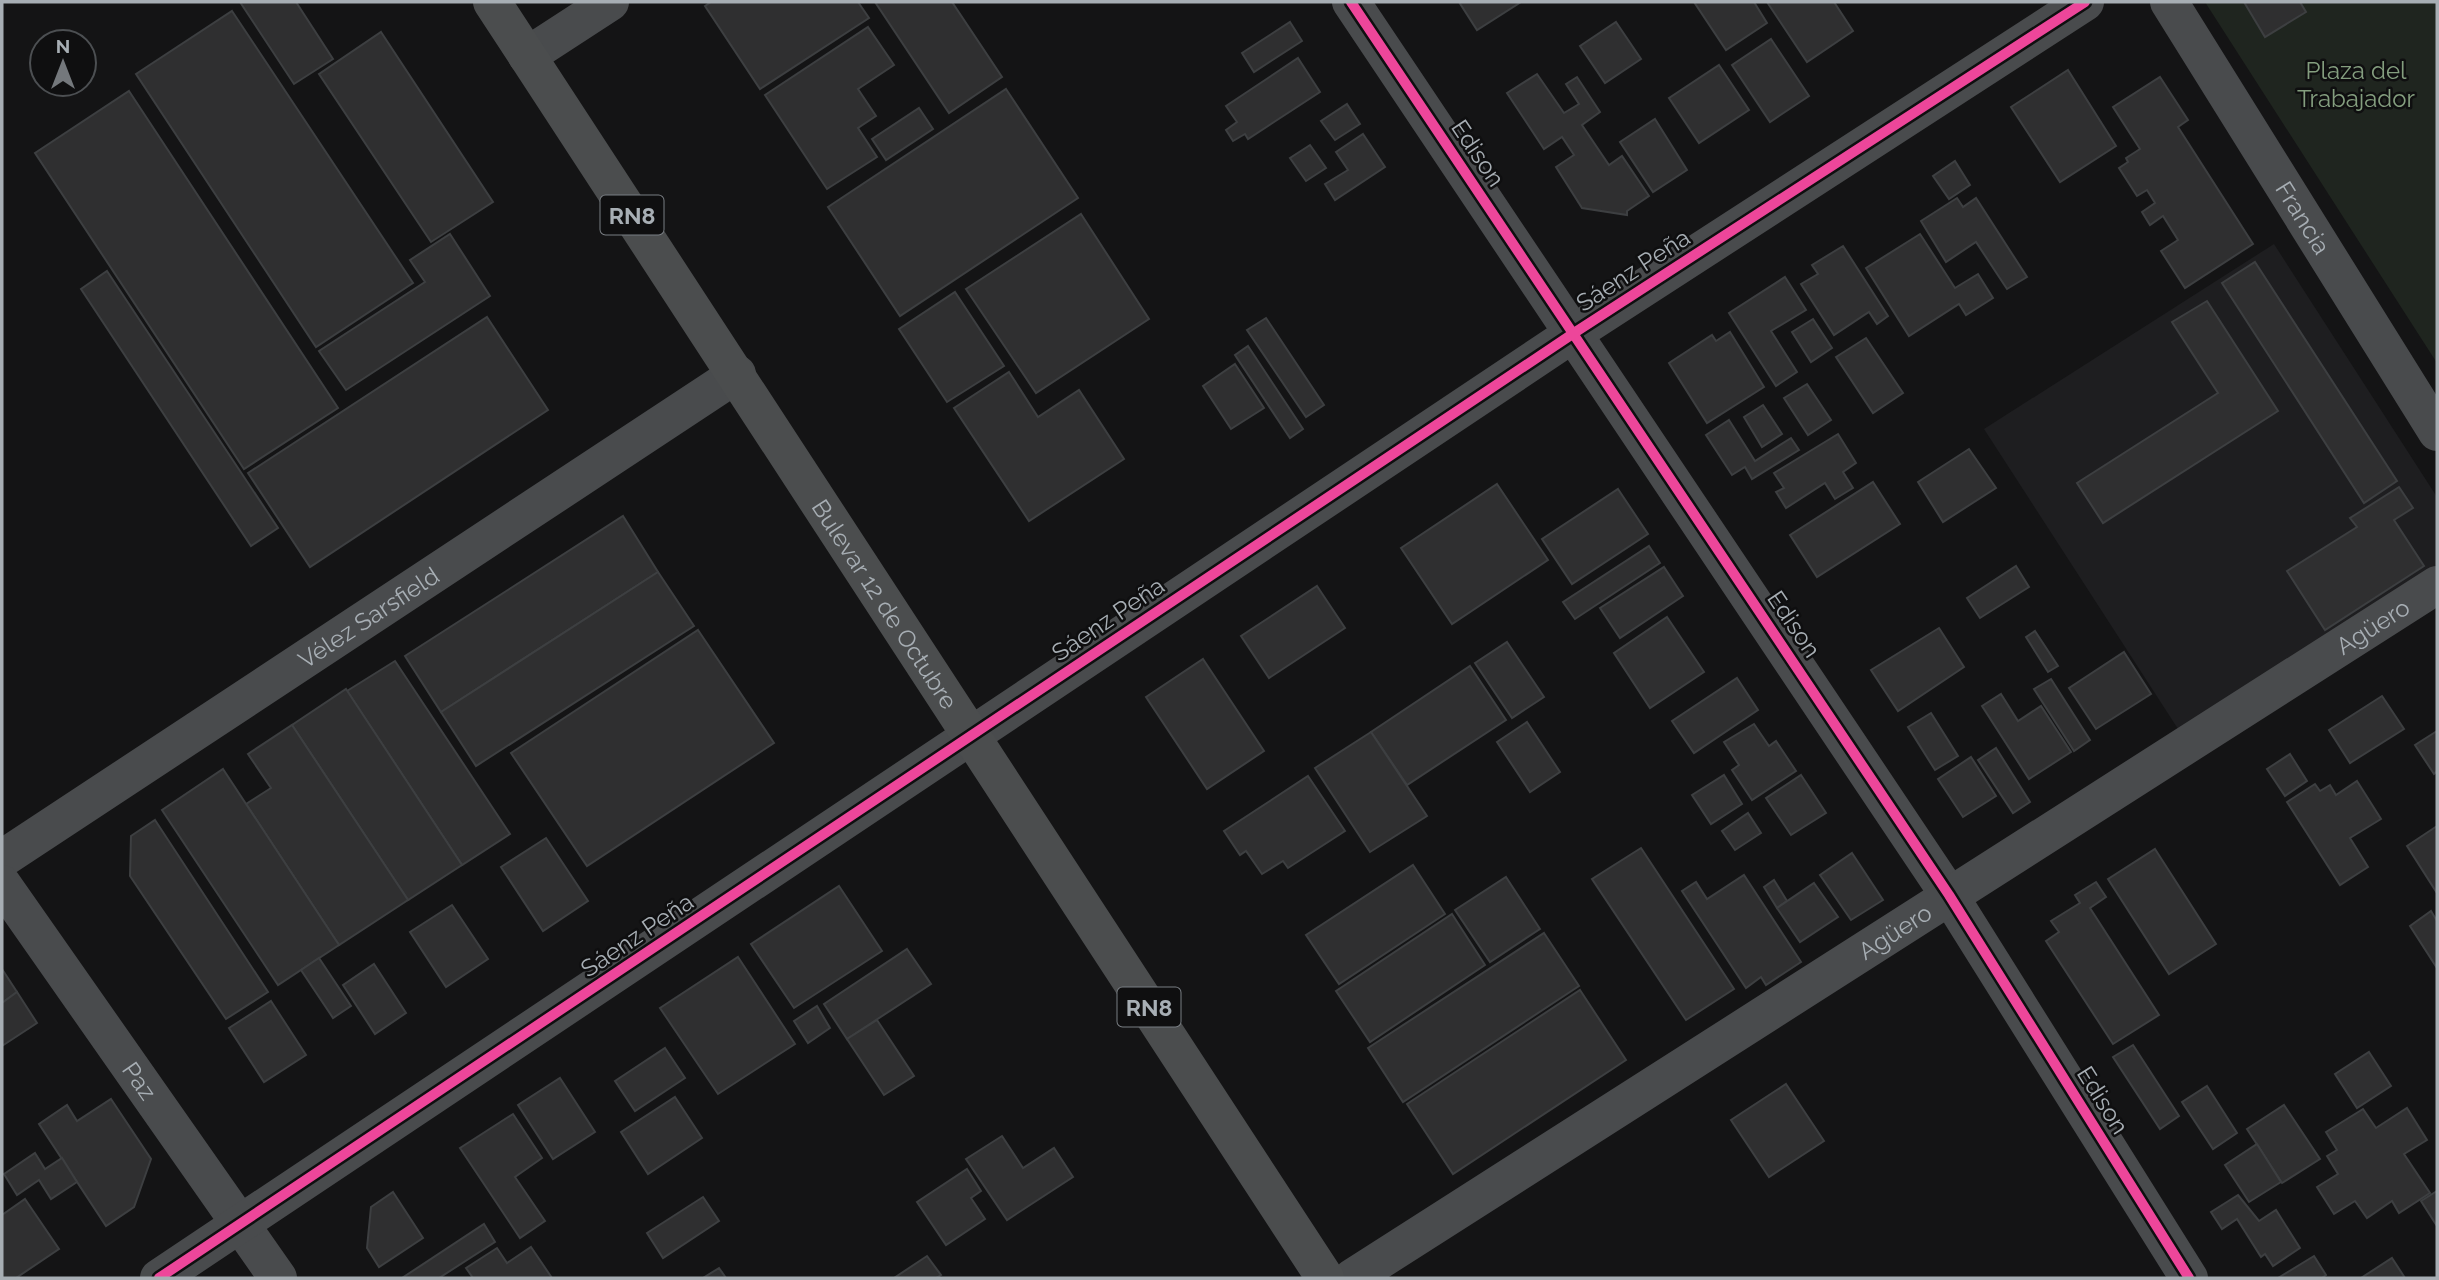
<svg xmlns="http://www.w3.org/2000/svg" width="2439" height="1280" font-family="Raleway,sans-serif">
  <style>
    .built { fill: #1e1e20 }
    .green { fill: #1f251f }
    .building { fill: #2f2f30; stroke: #3d3f41; stroke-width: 2 }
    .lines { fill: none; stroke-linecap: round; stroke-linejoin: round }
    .minor { stroke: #494b4d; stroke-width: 38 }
    .highway { stroke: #4b4d4e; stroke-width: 38 }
    .cycleway-casing { stroke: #0f0f10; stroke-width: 15 }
    .cycleway { stroke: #ed469a; stroke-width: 10 }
    .labels { text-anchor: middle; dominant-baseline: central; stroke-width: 5; stroke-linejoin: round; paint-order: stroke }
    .shield { fill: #0f0f10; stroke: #797e83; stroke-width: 2 }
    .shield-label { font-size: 23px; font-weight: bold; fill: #a7aeb4 }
    .park-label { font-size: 24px; fill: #849e7f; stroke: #0f0f10 }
    .street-label { font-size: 24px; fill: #a7aeb4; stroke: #0f0f10 }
  </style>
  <rect width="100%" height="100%" fill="#141415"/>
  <polygon class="built" points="2274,244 2437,497 2437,567 2180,732 1984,429"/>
  <polygon class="green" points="2205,2 2437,2 2437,363"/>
  <g class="building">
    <polygon points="240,2 296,2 333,59 294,84"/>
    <polygon points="711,2 858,2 869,18 760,89 705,6"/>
    <polygon points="875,2 952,2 1002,77 949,113"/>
    <polygon points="1459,2 1521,2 1477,30"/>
    <polygon points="1694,2 1754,2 1767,23 1726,50"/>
    <polygon points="1767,2 1834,2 1853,31 1807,62"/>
    <polygon points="2244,2 2300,2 2306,12 2265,37"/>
    <polygon points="232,11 413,283 316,347 136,74"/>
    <polygon points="1290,22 1302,41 1254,72 1242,53"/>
    <polygon points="1616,22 1641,59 1605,83 1580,46"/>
    <polygon points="868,27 894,65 858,89 876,116 858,128 877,157 827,189 765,95"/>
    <polygon points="381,32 493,202 431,242 319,74"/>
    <polygon points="1771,39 1809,96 1770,122 1732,65"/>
    <polygon points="1298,58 1320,92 1248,139 1245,134 1233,141 1226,130 1237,122 1226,106"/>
    <polygon points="1719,65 1749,110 1699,143 1669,98"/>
    <polygon points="2068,70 2116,146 2060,182 2011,107"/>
    <polygon points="1537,74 1564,113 1579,104 1566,84 1577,77 1600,112 1582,125 1609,165 1622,156 1649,196 1627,211 1627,215 1582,208 1556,167 1574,155 1562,137 1544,149 1507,93"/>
    <polygon points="2160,77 2188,120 2178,127 2253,244 2185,288 2161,251 2178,240 2163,216 2150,225 2142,212 2155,203 2147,190 2137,196 2119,168 2128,162 2126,158 2140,149 2113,107"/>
    <polygon points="1006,89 1078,198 900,316 828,207"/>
    <polygon points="129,91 338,408 244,469 35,153"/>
    <polygon points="1347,104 1360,124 1335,140 1321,121"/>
    <polygon points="919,108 933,129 886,160 872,139"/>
    <polygon points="1655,119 1687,170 1653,192 1620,142"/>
    <polygon points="1363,134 1385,167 1335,200 1325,184 1348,170 1336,152"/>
    <polygon points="1310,145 1326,168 1306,181 1290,158"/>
    <polygon points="1955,161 1970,185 1949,199 1933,176"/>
    <polygon points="1957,198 1963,207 1976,198 2027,277 2007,289 1976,242 1946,262 1921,221"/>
    <polygon points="1081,214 1149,319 1036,393 966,289"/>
    <polygon points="450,234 490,296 346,390 319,351 425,282 410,260"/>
    <polygon points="1920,234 1955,288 1978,274 1993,298 1966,315 1959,304 1909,336 1866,268"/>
    <polygon points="1843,246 1888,316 1877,324 1869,312 1834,335 1801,284 1818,274 1812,265"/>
    <polygon points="2255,262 2397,481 2364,503 2222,283"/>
    <polygon points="107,271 278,528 251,546 81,289"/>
    <polygon points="1785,277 1806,310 1771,331 1797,372 1776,386 1729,313"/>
    <polygon points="955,292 1004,366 947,402 899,329"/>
    <polygon points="2207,301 2278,411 2103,523 2077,483 2218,393 2172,322"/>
    <polygon points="487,317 548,410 310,567 248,473"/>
    <polygon points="1266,318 1324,405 1306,417 1247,330"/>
    <polygon points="1813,319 1832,348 1811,362 1792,332"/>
    <polygon points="1730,332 1764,387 1707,423 1669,363 1712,335 1716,341"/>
    <polygon points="1866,338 1903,393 1873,413 1836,357"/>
    <polygon points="1248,346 1303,429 1290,438 1235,355"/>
    <polygon points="1235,364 1264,408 1231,429 1203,386"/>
    <polygon points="1009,372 1038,417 1079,390 1124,459 1029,521 954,408"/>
    <polygon points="1807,384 1831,420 1808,435 1784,398"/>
    <polygon points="1763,405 1782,434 1762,447 1744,417"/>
    <polygon points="1729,420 1755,461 1791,438 1799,450 1752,479 1745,467 1732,475 1706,435"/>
    <polygon points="1838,434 1856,463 1843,472 1853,488 1835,499 1825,483 1786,508 1776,492 1784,488 1774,473"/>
    <polygon points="1969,449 1996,488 1943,522 1918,482"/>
    <polygon points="1873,482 1900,524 1817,577 1790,535"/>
    <polygon points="1497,484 1548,560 1452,624 1401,548"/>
    <polygon points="2399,487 2413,508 2394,520 2424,566 2325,630 2287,571 2357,527 2350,518"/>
    <polygon points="1618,489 1648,534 1572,584 1542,539"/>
    <polygon points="623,516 658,572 441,712 405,656"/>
    <polygon points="1649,546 1660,563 1575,619 1563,602"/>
    <polygon points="2016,566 2029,587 1980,618 1967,598"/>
    <polygon points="1664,567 1683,596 1620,638 1600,608"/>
    <polygon points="658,572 694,626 476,766 441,712"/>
    <polygon points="1317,586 1345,628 1269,678 1241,636"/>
    <polygon points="1667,617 1704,672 1650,708 1614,653"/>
    <polygon points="1939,628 1964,667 1898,711 1871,670"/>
    <polygon points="698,630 774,743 587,866 511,753"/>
    <polygon points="2035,631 2058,666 2048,672 2026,637"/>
    <polygon points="1507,642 1544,697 1512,718 1475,663"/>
    <polygon points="2124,652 2151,694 2096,729 2069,688"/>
    <polygon points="1203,659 1264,751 1207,789 1146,697"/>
    <polygon points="395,661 510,834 462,865 347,691"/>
    <polygon points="1470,666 1506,720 1407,785 1371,732"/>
    <polygon points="1737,678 1758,710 1694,753 1672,721"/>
    <polygon points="2051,679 2090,740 2074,751 2034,689"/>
    <polygon points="346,689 462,865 408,900 292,725"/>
    <polygon points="2001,694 2018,721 2041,706 2071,752 2029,779 1982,706"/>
    <polygon points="2382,696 2404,729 2350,763 2329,730"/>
    <polygon points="1931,713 1958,756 1935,770 1908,727"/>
    <polygon points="1527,722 1560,772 1530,792 1497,742"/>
    <polygon points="1754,724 1769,746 1776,741 1796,771 1752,800 1732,770 1739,765 1724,742"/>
    <polygon points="292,725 408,900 339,945 246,804 271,788 248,754"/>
    <polygon points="2437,731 2437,771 2434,774 2415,745"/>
    <polygon points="1371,732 1427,816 1370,852 1315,768"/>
    <polygon points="1996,748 2030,802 2013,813 1978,760"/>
    <polygon points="2290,754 2307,781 2285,796 2267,769"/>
    <polygon points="1971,757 1996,796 1963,817 1938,779"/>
    <polygon points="223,769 339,945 278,985 162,810"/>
    <polygon points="1724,775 1742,804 1711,824 1692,795"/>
    <polygon points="1801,775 1826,813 1791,835 1766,798"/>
    <polygon points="1308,776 1345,831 1288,868 1283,861 1262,874 1246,851 1240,855 1224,831"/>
    <polygon points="2357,781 2381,819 2350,838 2368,867 2340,885 2287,802 2315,784 2320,791 2330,785 2336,795"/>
    <polygon points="1748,813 1761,833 1735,850 1722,831"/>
    <polygon points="155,820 268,992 226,1019 130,876 131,836"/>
    <polygon points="2437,826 2437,893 2407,846"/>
    <polygon points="546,838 588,901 543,931 501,867"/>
    <polygon points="1641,848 1734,989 1686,1020 1592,879"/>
    <polygon points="2155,849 2216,944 2169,974 2108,879"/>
    <polygon points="1852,853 1883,900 1851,920 1820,875"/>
    <polygon points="1413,865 1445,914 1339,984 1306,935"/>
    <polygon points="1744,875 1801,962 1766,985 1761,977 1746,988 1682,891 1696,882 1707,899"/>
    <polygon points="1506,877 1540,929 1490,962 1455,910"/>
    <polygon points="1774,880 1787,901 1777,908 1764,887"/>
    <polygon points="2096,882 2106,897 2090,908 2159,1015 2113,1044 2046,941 2059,932 2051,921 2080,903 2075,895"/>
    <polygon points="1814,883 1838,917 1800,942 1777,908"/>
    <polygon points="839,886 882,951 794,1008 751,944"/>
    <polygon points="452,905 488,959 446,987 410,932"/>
    <polygon points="2431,911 2437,921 2437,968 2410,926"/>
    <polygon points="1452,914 1485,965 1370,1042 1336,991"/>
    <polygon points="1544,933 1579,986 1403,1102 1368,1048"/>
    <polygon points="907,949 931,984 847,1039 824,1004"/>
    <polygon points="738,957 795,1044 718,1094 660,1008"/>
    <polygon points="319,958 351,1006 333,1018 301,970"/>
    <polygon points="374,964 406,1013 375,1034 343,985"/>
    <polygon points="2,969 17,992 2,1003"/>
    <polygon points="1580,990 1626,1060 1453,1174 1407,1104"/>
    <polygon points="17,992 37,1023 2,1046 2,1003"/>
    <polygon points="271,1001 306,1055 264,1082 229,1028"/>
    <polygon points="817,1006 830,1028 808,1043 794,1021"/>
    <polygon points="877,1020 914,1076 884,1095 847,1039"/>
    <polygon points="2133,1045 2179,1116 2160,1129 2113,1057"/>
    <polygon points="665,1048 685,1078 635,1111 615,1081"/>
    <polygon points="2369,1052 2391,1086 2357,1108 2335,1074"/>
    <polygon points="560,1078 595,1132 553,1159 518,1105"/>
    <polygon points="1786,1084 1824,1141 1769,1177 1731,1120"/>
    <polygon points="2207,1086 2237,1133 2213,1149 2182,1102"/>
    <polygon points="675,1097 702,1138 648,1174 621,1132"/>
    <polygon points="111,1099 151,1159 134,1207 106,1226 39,1124 67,1105 77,1121"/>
    <polygon points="2284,1105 2320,1159 2282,1183 2247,1129"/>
    <polygon points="2407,1108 2427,1140 2404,1154 2430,1193 2399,1213 2392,1201 2367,1218 2355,1201 2334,1214 2317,1187 2338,1174 2327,1156 2337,1150 2326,1132 2363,1109 2376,1128"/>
    <polygon points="513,1114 542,1158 515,1177 545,1221 520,1238 460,1148"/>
    <polygon points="1002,1136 1023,1168 1054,1148 1073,1177 1007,1220 966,1159"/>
    <polygon points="2257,1144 2281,1182 2249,1202 2225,1165"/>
    <polygon points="35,1153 45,1169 62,1158 77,1182 51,1199 39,1180 17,1195 4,1174"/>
    <polygon points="967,1169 981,1191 971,1198 985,1219 946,1245 917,1202"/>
    <polygon points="2437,1191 2437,1226 2421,1201"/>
    <polygon points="393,1192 423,1238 379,1267 367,1248 371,1207"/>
    <polygon points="2238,1195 2259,1221 2276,1210 2300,1248 2273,1266 2265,1254 2261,1257 2237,1219 2222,1229 2211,1212"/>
    <polygon points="703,1197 719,1221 663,1258 647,1233"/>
    <polygon points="25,1199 59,1249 16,1278 2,1278 2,1215"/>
    <polygon points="484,1224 495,1242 439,1278 402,1278"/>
    <polygon points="531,1247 552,1278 473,1278 466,1268 497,1248 507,1263"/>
    <polygon points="927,1256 941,1275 936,1278 894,1278"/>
    <polygon points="2314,1256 2326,1275 2322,1278 2278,1278"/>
    <polygon points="2392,1258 2405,1278 2361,1278"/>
    <polygon points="719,1268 726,1278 703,1278"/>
  </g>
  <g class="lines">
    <g class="minor">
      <polyline points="1351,2 1949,895 2189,1278"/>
      <path id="s1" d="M 2169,2 L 2437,432"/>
      <polyline points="527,56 610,2"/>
      <path id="s2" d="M 2,859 L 737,374"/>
      <path id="s3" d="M 2,884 L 278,1278"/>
      <polyline points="159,1278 1574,333 2085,2"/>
      <path id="s4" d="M 1352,1278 L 2437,585"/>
    </g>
    <path class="highway" id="s5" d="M 492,2 L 1325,1278"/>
    <g class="cycleway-casing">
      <g id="cycleway">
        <polyline points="1351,2 1949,895 2189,1278"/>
        <polyline points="159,1278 1574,333 2085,2"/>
      </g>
    </g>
    <use href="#cycleway" class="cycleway"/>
  </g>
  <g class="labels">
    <g class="shield">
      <rect x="600.5" y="195.5" width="63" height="39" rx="5"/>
      <rect x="1117.5" y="987.5" width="63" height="39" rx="5"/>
    </g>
    <g class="shield-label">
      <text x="632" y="215">RN8</text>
      <text x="1149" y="1007">RN8</text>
    </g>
    <g class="park-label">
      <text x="2356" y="70">Plaza del<tspan x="2356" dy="28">Trabajador</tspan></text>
    </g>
    <g class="street-label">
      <text transform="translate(1478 153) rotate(56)">Edison</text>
      <text stroke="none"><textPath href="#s1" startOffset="254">Francia</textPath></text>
      <text transform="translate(1633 270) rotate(-33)">Sáenz Peña</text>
      <text stroke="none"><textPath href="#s5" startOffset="719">Bulevar 12 de Octubre</textPath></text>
      <text stroke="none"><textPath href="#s2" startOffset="439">Vélez Sarsfield</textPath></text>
      <text transform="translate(1108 619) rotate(-34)">Sáenz Peña</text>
      <text transform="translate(1794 624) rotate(56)">Edison</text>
      <text stroke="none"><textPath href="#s4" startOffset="1211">Agüero</textPath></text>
      <text stroke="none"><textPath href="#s4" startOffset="644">Agüero</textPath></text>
      <text transform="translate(637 935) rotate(-34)">Sáenz Peña</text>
      <text stroke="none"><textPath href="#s3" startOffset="240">Paz</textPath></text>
      <text transform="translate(2103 1100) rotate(58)">Edison</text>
    </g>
  </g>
  <rect width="2439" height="1280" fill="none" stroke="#a7aeb4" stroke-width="7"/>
  <g transform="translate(63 63)"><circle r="33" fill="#0f0f10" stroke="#4c4f52" stroke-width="2"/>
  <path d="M0-5L12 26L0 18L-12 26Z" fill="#74787c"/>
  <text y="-10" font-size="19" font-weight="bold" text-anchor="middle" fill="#a7aeb4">N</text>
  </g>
</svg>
